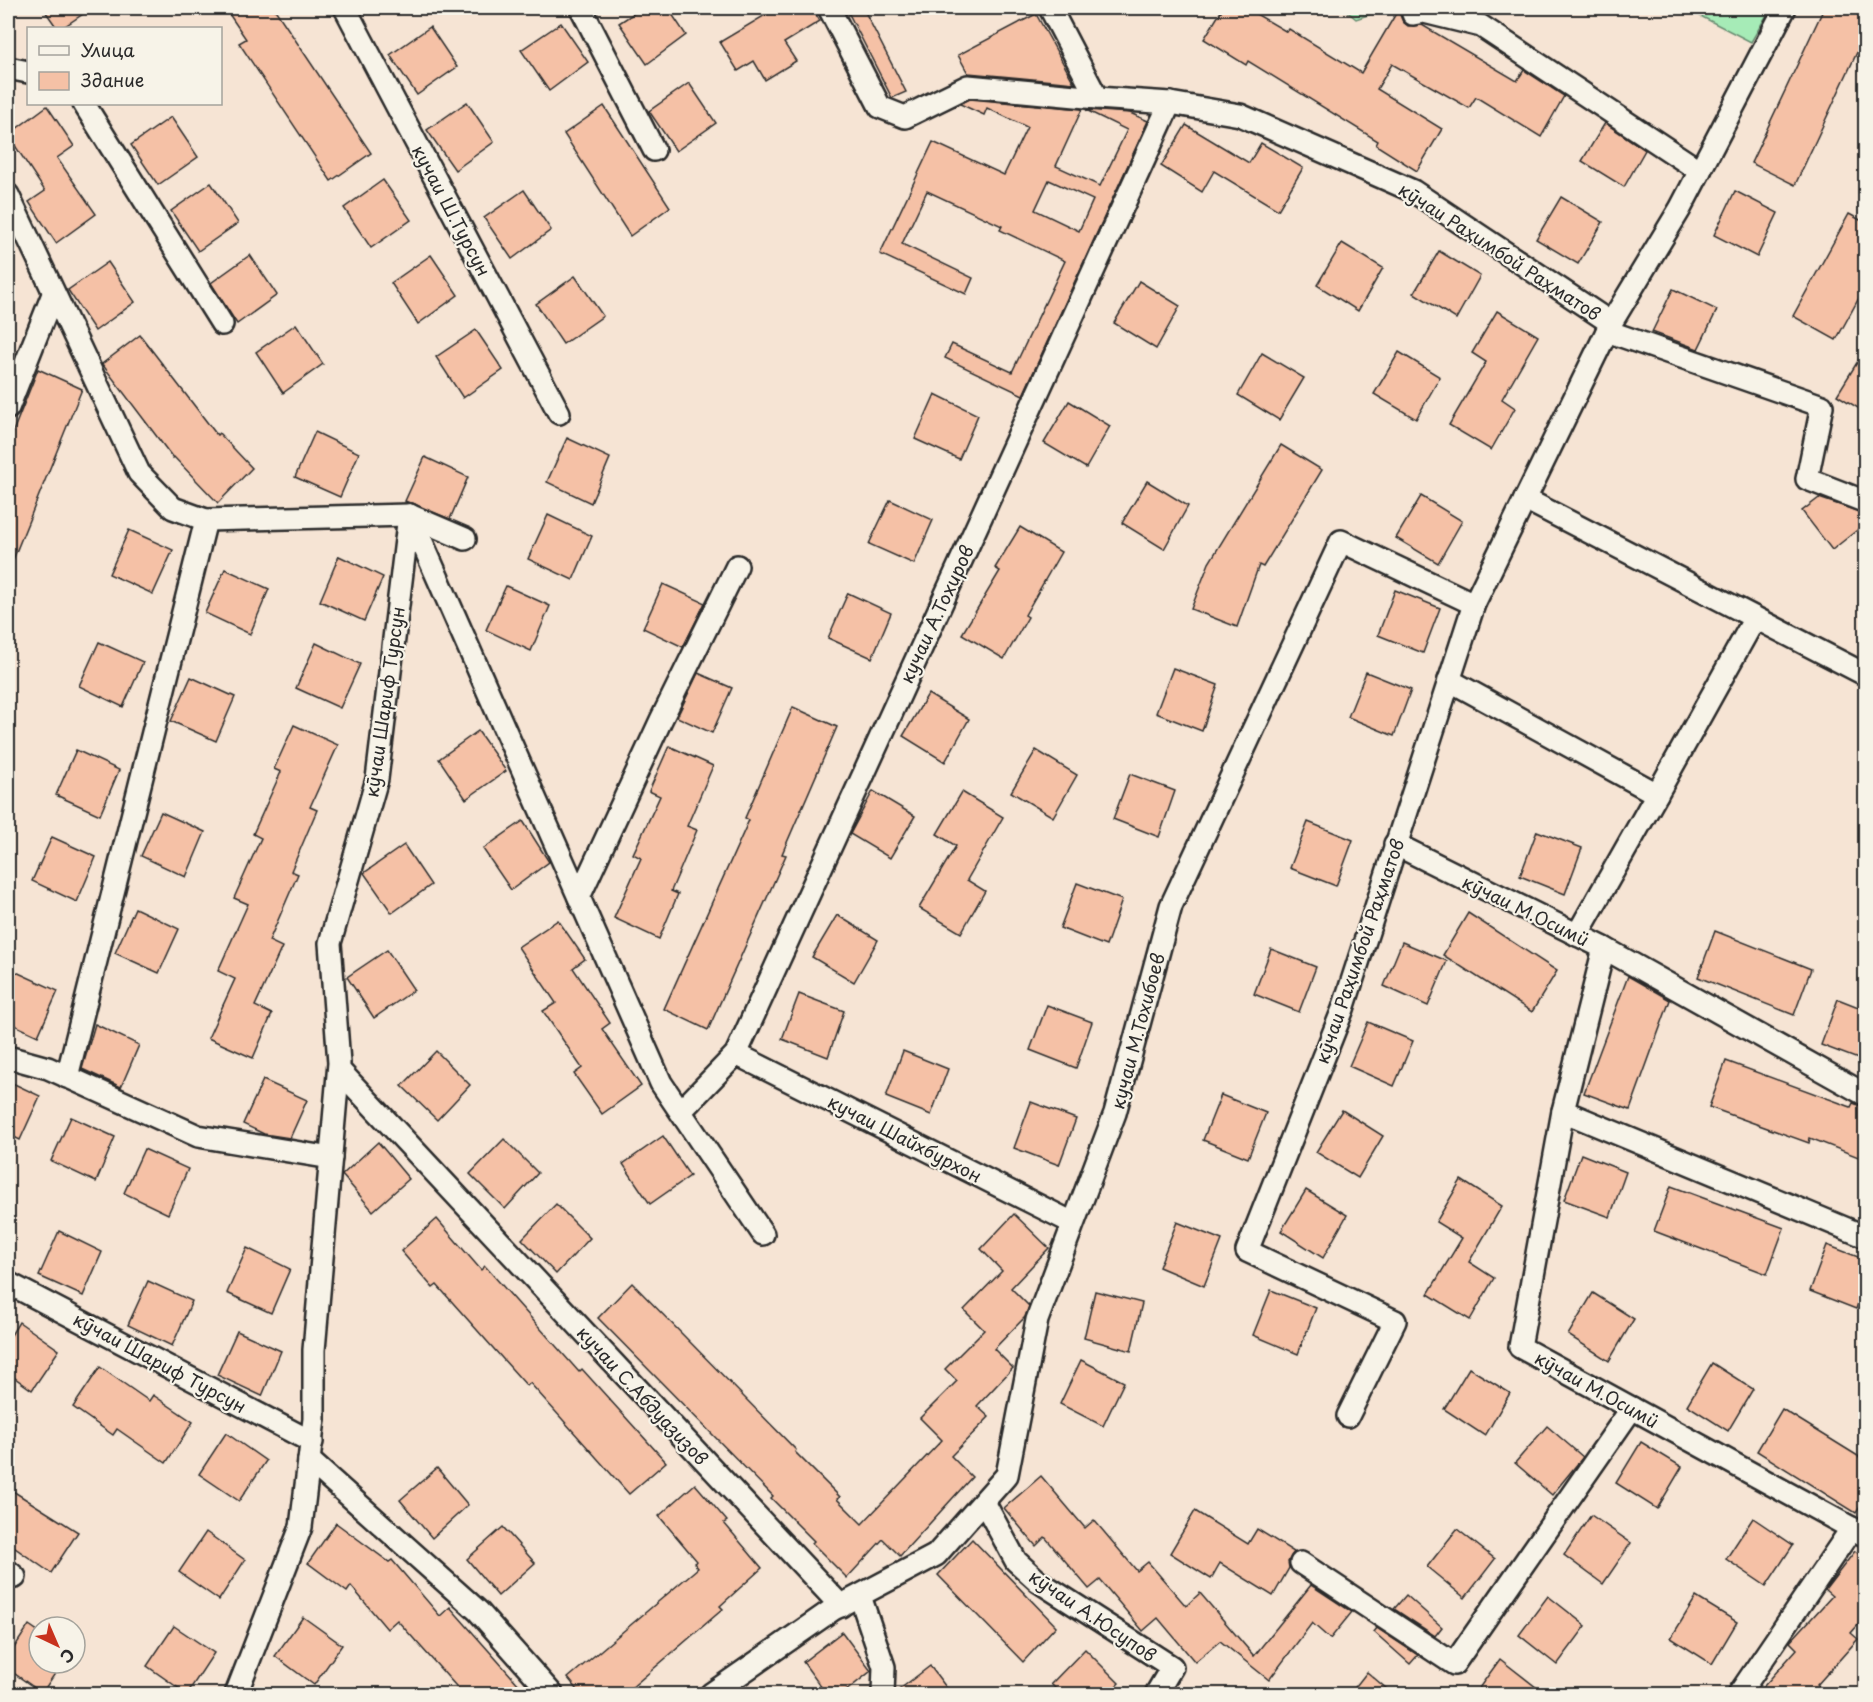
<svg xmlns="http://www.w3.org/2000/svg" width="1873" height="1702" font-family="'Playpen Sans',sans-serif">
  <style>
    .green { fill: #a6ebb7; stroke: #688b71; stroke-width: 1.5 }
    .building { fill: #f5c1a6; stroke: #2b2b2b; stroke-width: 1.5; fill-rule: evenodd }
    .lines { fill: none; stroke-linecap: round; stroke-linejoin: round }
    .street-casing { stroke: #2b2b2b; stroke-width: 26 }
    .street { stroke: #f7f3e8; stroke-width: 21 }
    .labels { text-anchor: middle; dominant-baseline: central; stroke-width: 4.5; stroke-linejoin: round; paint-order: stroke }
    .street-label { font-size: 18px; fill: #2b2b2b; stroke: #f7f3e8 }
  </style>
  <rect width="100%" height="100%" fill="#f6e4d4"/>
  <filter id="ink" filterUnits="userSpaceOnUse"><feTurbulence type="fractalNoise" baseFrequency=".0167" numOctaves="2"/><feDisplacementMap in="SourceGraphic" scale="12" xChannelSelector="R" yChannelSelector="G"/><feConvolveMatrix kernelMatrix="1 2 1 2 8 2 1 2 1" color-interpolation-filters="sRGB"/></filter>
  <g filter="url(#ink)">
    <g class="green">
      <polygon points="1343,8 1389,8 1356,19"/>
      <polygon points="1685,8 1771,8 1751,42"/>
    </g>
    <g class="building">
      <polygon points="43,8 92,8 62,28 57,28"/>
      <polygon points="225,8 274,8 371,153 331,181 239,43 246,39"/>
      <polygon points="642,8 668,8 686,35 647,64 619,23"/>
      <polygon points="777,8 812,8 820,21 784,43 796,61 765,80 754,61 738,71 720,42"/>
      <polygon points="846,8 863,8 906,92 892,98"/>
      <polygon points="1223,8 1246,8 1287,32 1289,29 1361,73 1398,10 1403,22 1408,26 1422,25 1517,81 1524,70 1564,96 1541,137 1476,97 1469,108 1392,64 1377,89 1442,129 1417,171 1376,145 1378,141 1248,61 1246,65 1204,39"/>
      <polygon points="1824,8 1866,8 1866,33 1795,185 1751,163"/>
      <polygon points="1036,14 1074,83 968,73 958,55"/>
      <polygon points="561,23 588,62 549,91 521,50"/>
      <polygon points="430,27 457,67 417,95 390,55"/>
      <polygon points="689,83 716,123 676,151 649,111"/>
      <path d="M 970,99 L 1082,109 L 1056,166 L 1100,186 L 1127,130 L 1086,110 L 1130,113 L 1148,121 L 1023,395 L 945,358 L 952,344 L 1012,372 L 1065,261 L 1000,230 L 1002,226 L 927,191 L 902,244 L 973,278 L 966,294 L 880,254 L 933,142 L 1004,175 L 1027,127 L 987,108 L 984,115 L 960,104 ZM 1049,180 L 1093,200 L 1079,231 L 1035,210 Z"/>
      <polygon points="467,102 494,142 455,170 427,130"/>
      <polygon points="47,106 74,146 57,158 96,214 56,243 29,202 45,191 8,135"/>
      <polygon points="604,106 670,207 630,236 564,134"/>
      <polygon points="171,117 198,157 158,185 131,145"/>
      <polygon points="1605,123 1645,150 1624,187 1582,161"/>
      <polygon points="1186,125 1249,163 1261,143 1303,168 1278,210 1214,171 1202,192 1161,166"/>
      <polygon points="383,180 411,220 371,248 344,208"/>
      <polygon points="211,183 238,223 198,251 171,211"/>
      <polygon points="524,190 551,230 512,259 484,218"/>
      <polygon points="1735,191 1778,213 1757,257 1714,235"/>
      <polygon points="1561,197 1603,222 1578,264 1536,239"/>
      <polygon points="1849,214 1866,223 1866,285 1836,340 1793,316"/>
      <polygon points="1342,243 1383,268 1358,311 1317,285"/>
      <polygon points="1439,251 1480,276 1456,319 1414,293"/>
      <polygon points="250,255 277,295 237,324 211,283"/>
      <polygon points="431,255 458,295 418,324 391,283"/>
      <polygon points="108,262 135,302 95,331 68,290"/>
      <polygon points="575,276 603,316 563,344 536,304"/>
      <polygon points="1139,281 1180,306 1156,349 1114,323"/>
      <polygon points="1673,289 1717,310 1698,349 1652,332"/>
      <polygon points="1497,311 1538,336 1502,399 1515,408 1491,450 1449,425 1486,362 1472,353"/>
      <polygon points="296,324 323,364 283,393 256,352"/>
      <polygon points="476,330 503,370 463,398 436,357"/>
      <polygon points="140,335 217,435 219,433 252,468 218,503 174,457 173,458 102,364"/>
      <polygon points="1866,348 1866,413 1837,395"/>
      <polygon points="1399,352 1440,377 1416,419 1374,394"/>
      <polygon points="1262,353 1304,378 1279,420 1238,395"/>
      <polygon points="38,369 82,389 8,572 8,444"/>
      <polygon points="935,394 978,415 959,459 915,439"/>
      <polygon points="1069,401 1110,426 1086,468 1044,443"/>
      <polygon points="315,432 359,453 340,497 295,477"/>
      <polygon points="567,438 610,458 591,503 547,482"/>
      <polygon points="1281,445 1322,470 1263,567 1259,565 1237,627 1191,609 1209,563"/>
      <polygon points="425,457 468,477 450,519 405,501"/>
      <polygon points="1147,481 1188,506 1164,549 1122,523"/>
      <polygon points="1421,496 1462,521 1438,563 1396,538"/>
      <polygon points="1819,498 1866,514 1866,523 1832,550 1802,511"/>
      <polygon points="890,500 933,520 914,564 869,544"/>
      <polygon points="548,515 592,536 573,580 528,559"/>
      <polygon points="1020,527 1061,552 1025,615 1028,617 1004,659 962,634 1000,571 995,568"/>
      <polygon points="129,530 173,550 153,594 109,574"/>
      <polygon points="339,556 383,577 364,621 320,601"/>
      <polygon points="225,569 269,589 250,634 205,613"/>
      <polygon points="663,584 705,603 683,647 643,628"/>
      <polygon points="506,586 550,606 531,651 486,630"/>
      <polygon points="1395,590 1440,608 1423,653 1378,635"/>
      <polygon points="848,593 891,613 872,658 828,638"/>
      <polygon points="99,642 143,662 123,707 79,686"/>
      <polygon points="316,643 360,664 340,708 296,688"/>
      <polygon points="1173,668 1218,685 1202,731 1156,713"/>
      <polygon points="1366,672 1411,690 1394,736 1348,717"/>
      <polygon points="698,673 732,688 712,733 677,717"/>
      <polygon points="191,677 235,697 216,741 171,721"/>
      <polygon points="928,694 969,719 945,762 903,736"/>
      <polygon points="793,707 837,727 782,854 786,855 708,1030 664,1009 749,820 745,818"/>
      <polygon points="294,725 338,745 310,807 317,810 291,871 298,874 269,941 282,947 255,1006 272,1014 253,1058 208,1038 235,979 218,971 248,904 234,898 261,838 253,834 281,772 274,769"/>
      <polygon points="478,731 506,771 466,799 439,759"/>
      <polygon points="669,746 713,766 687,826 697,830 671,891 678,894 659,939 614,918 641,858 633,854 660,796 649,791"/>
      <polygon points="76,750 119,770 100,815 56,795"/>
      <polygon points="1036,750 1077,775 1053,817 1011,792"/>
      <polygon points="1130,774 1175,791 1159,837 1113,819"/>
      <polygon points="873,791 915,816 890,858 850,834"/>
      <polygon points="962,792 1003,817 967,880 985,891 961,933 919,908 956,846 937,834"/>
      <polygon points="161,812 205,832 186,877 141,856"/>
      <polygon points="523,821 549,862 511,890 483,849"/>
      <polygon points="1308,822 1353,840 1336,886 1290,868"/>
      <polygon points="1537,831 1582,848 1565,894 1520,876"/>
      <polygon points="52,837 96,857 77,902 32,881"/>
      <polygon points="404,845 431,885 392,913 364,873"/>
      <polygon points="1077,883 1122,900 1106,946 1060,928"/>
      <polygon points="135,908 179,929 159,973 115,953"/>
      <polygon points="1468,913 1557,971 1532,1012 1443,955"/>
      <polygon points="837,915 878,940 854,982 812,957"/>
      <polygon points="558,920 585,959 573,968 610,1023 602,1029 641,1086 602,1114 574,1074 582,1068 543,1011 556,1003 518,947"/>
      <polygon points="1715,931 1811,969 1794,1015 1698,977"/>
      <polygon points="1402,942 1447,961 1428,1006 1384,986"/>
      <polygon points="1271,949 1316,967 1299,1012 1254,994"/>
      <polygon points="387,950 414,990 374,1018 347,977"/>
      <polygon points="14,971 58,991 38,1036 8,1022 8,986"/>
      <polygon points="1628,976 1670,1000 1630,1110 1584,1093"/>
      <polygon points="799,994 844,1011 828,1057 782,1039"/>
      <polygon points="1838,999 1866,1010 1866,1062 1821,1045"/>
      <polygon points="1047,1005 1092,1022 1076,1068 1030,1050"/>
      <polygon points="1368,1022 1413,1041 1394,1086 1349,1066"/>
      <polygon points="95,1024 139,1045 121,1087 82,1069"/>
      <polygon points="436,1051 470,1085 437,1120 402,1086"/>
      <polygon points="903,1051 948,1069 931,1115 886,1097"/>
      <polygon points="1726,1061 1851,1107 1853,1103 1866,1108 1866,1160 1810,1138 1809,1143 1709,1107"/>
      <polygon points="263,1080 307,1100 290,1138 264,1134 243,1124"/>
      <polygon points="8,1081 40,1096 20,1140 8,1134"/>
      <polygon points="1221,1095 1266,1113 1248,1158 1203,1140"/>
      <polygon points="1031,1102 1076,1119 1059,1165 1014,1148"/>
      <polygon points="1342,1110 1383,1136 1358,1178 1316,1152"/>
      <polygon points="71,1117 115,1137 96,1182 51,1161"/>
      <polygon points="663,1136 690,1176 650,1204 623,1164"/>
      <polygon points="504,1139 538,1173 505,1209 470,1174"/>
      <polygon points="378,1142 409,1179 373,1211 342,1175"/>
      <polygon points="144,1149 188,1169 168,1214 124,1193"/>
      <polygon points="1581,1154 1626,1172 1610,1217 1564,1200"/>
      <polygon points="1461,1180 1502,1206 1469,1262 1494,1278 1470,1320 1428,1294 1462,1238 1436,1222"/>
      <polygon points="1671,1186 1784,1228 1767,1274 1654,1231"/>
      <polygon points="1306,1190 1347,1215 1323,1258 1281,1231"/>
      <polygon points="556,1204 590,1238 556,1274 522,1239"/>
      <polygon points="1014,1214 1049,1248 1011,1288 1029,1306 1025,1317 994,1349 1013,1368 977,1406 989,1417 951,1456 972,1477 900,1556 883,1539 847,1578 812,1543 814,1541 771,1498 773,1496 598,1318 632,1283 796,1450 795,1452 840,1497 837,1499 862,1524 942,1440 920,1418 957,1381 945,1369 984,1330 964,1310 1002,1271 981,1249"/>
      <polygon points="437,1219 481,1270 485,1266 579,1372 582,1369 666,1462 629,1494 530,1383 527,1386 437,1285 433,1288 401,1251"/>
      <polygon points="1177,1222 1222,1240 1204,1286 1159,1267"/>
      <polygon points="59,1231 102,1252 83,1296 39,1276"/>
      <polygon points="1827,1245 1866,1260 1866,1281 1856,1309 1810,1291"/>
      <polygon points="247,1248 290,1269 271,1313 227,1293"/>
      <polygon points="148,1281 192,1301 172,1346 128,1325"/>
      <polygon points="1271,1290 1316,1308 1298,1354 1253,1335"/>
      <polygon points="1095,1291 1142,1303 1131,1351 1084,1338"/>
      <polygon points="1593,1293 1634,1319 1609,1361 1568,1335"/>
      <polygon points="19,1322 59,1350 32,1390 8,1373 8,1340"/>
      <polygon points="237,1331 281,1351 262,1396 217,1375"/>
      <polygon points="1081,1360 1124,1382 1103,1426 1060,1404"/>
      <polygon points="1712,1363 1753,1389 1728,1431 1687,1405"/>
      <polygon points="100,1367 149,1401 153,1395 193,1422 166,1463 117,1429 113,1435 73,1407"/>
      <polygon points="1469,1368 1510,1393 1485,1436 1444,1409"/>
      <polygon points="1782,1409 1866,1461 1866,1498 1856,1513 1757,1451"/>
      <polygon points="1547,1426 1583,1457 1552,1495 1515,1463"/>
      <polygon points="226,1433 266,1461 239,1501 199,1474"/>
      <polygon points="1641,1442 1682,1467 1657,1509 1616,1483"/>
      <polygon points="437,1468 468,1505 432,1538 400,1500"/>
      <polygon points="1041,1476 1085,1528 1094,1520 1137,1571 1148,1562 1186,1606 1200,1593 1254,1656 1311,1585 1352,1612 1330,1639 1312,1623 1269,1680 1220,1641 1195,1662 1158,1618 1143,1631 1100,1580 1089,1589 1045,1537 1036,1546 1004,1508"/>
      <polygon points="695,1484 727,1521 724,1523 762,1568 720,1606 723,1609 623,1695 582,1695 568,1678 698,1568 694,1563 697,1561 659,1516"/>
      <polygon points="8,1488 78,1532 51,1573 8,1543"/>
      <polygon points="1195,1511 1248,1544 1257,1529 1294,1552 1288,1562 1289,1568 1273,1596 1220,1563 1211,1579 1170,1553"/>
      <polygon points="1591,1515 1631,1543 1603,1584 1564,1555"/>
      <polygon points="1753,1518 1793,1545 1766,1586 1726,1559"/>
      <polygon points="336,1523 389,1562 392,1560 440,1616 450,1607 528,1695 464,1695 397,1620 387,1629 351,1586 347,1592 308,1563"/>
      <polygon points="503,1527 535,1563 498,1596 467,1559"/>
      <polygon points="1457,1529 1495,1559 1465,1598 1427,1567"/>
      <polygon points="206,1532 245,1560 219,1600 179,1572"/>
      <polygon points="972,1539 1056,1626 1023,1662 938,1575"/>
      <polygon points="1855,1551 1866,1560 1866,1616 1851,1633 1858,1639 1817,1685 1827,1695 1756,1695 1797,1649 1790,1642 1832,1596 1825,1590"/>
      <polygon points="1406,1595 1442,1627 1435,1636 1394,1609"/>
      <polygon points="1548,1596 1586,1626 1557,1665 1519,1635"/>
      <polygon points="1696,1597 1737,1622 1712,1664 1671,1638"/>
      <polygon points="303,1617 342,1645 314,1685 275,1656"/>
      <polygon points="29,1625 39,1632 39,1663 62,1663 42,1693 8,1669 8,1657"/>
      <polygon points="174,1626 214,1653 187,1694 147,1666"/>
      <polygon points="1377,1628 1418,1655 1410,1664 1374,1632"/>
      <polygon points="842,1632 871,1671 841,1695 827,1695 803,1662"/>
      <polygon points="1085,1649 1119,1683 1108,1695 1062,1695 1051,1684"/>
      <polygon points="1500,1659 1546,1695 1474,1695"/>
      <polygon points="930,1666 952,1695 896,1695 896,1692"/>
      <polygon points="1367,1672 1394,1695 1349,1695"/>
    </g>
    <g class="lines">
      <g class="street-casing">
        <g id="street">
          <polyline points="345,8 559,413"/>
          <polyline points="581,8 654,150"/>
          <polyline points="829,8 880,107 905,117 968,86 1097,98"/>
          <polyline points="1050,8 1097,98 1170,103 1240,115 1413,191 1611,323"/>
          <polyline points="1413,14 1424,12 1481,26 1700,171"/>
          <polyline points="8,68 28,72"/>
          <polyline points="84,104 222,324"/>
          <polyline points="8,195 139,473 173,508 206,520 409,515 465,539"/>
          <polyline points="1607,331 1822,406 1807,479 1866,502"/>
          <polyline points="8,408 53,294"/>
          <polyline points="1525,499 1866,675"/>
          <polyline points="410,515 661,1083 763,1234"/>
          <polyline points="1449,680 1657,794 1577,935"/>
          <polyline points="1657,794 1755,618"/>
          <polyline points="1395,844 1604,948 1563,1111 1866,1237"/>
          <polyline points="579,897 661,720 737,566"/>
          <polyline points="1604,948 1866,1095"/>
          <polyline points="736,1054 1073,1223"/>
          <polyline points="8,1057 48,1068 198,1136 331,1158"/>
          <polyline points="339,1070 841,1606"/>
          <polyline points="67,1077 206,520"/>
          <polyline points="681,1111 736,1054 1170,103"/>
          <polyline points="1563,1111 1520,1347 1866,1536"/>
          <polyline points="8,1283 312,1442"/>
          <polyline points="1348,1416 1395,1321 1247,1251 1343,1009 1474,604 1611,323 1680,209 1785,8"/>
          <polyline points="309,1460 478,1611 552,1694"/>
          <polyline points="984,1502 1016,1561 1038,1581 1172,1667 1156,1694"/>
          <polyline points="1301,1563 1454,1664 1632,1408"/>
          <polyline points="8,1571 15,1577"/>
          <polyline points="860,1596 884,1667 883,1694"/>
          <polyline points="236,1694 301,1527 314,1419 314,1350 339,1063 330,943 377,779 409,515"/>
          <polyline points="711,1694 832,1610 936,1555 1007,1475 1037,1320 1115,1113 1171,906 1341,541 1474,604"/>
          <polyline points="1739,1694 1852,1528"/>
        </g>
      </g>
      <use href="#street" class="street"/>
    </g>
  </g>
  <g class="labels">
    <g class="street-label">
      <text transform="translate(452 210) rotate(62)">кучаи Ш.Турсун</text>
      <text transform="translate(1500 251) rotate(33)">кӯчаи Раҳимбой Раҳматов</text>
      <text transform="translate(936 614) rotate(-65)">кучаи А.Тохиров</text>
      <text transform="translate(384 702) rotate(-82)">кӯчаи Шариф Турсун</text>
      <text transform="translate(1526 910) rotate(26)">кӯчаи М.Осимӣ</text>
      <text transform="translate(1359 951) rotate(-71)">кӯчаи Раҳимбой Раҳматов</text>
      <text transform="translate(1137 1031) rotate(-75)">кучаи М.Тохибоев</text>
      <text transform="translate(905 1138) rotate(27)">кучаи Шайхбурхон</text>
      <text transform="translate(160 1362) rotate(28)">кӯчаи Шариф Турсун</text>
      <text transform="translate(1597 1389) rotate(29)">кӯчаи М.Осимӣ</text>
      <text transform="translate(643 1395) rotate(47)">кучаи С.Абдуазизов</text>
      <text transform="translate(1093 1615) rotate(34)">кӯчаи А.Юсупов</text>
    </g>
  </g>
  <rect width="1873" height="1702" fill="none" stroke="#f7f3e8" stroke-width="30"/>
  <rect x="15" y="15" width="1843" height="1672" fill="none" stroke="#2b2b2b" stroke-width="2" filter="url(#ink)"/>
  <rect x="27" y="27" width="195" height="78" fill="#f7f3e8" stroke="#a5a39c" stroke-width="1.5"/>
  <rect x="39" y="46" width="30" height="9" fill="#f7f3e8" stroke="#a5a39c" stroke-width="1.5"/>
  <text x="81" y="57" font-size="18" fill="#2b2b2b">Улица</text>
  <rect x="39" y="72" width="30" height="18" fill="#f5c1a6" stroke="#a5a39c" stroke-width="1.5"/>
  <text x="81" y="87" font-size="18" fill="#2b2b2b">Здание</text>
  <g transform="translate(57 1645) rotate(136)"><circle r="28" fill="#f7f3e8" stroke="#a5a39c" stroke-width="1.5"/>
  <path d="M0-4.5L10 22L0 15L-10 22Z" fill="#c8321e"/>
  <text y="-9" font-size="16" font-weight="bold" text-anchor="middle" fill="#2b2b2b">С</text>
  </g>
</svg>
